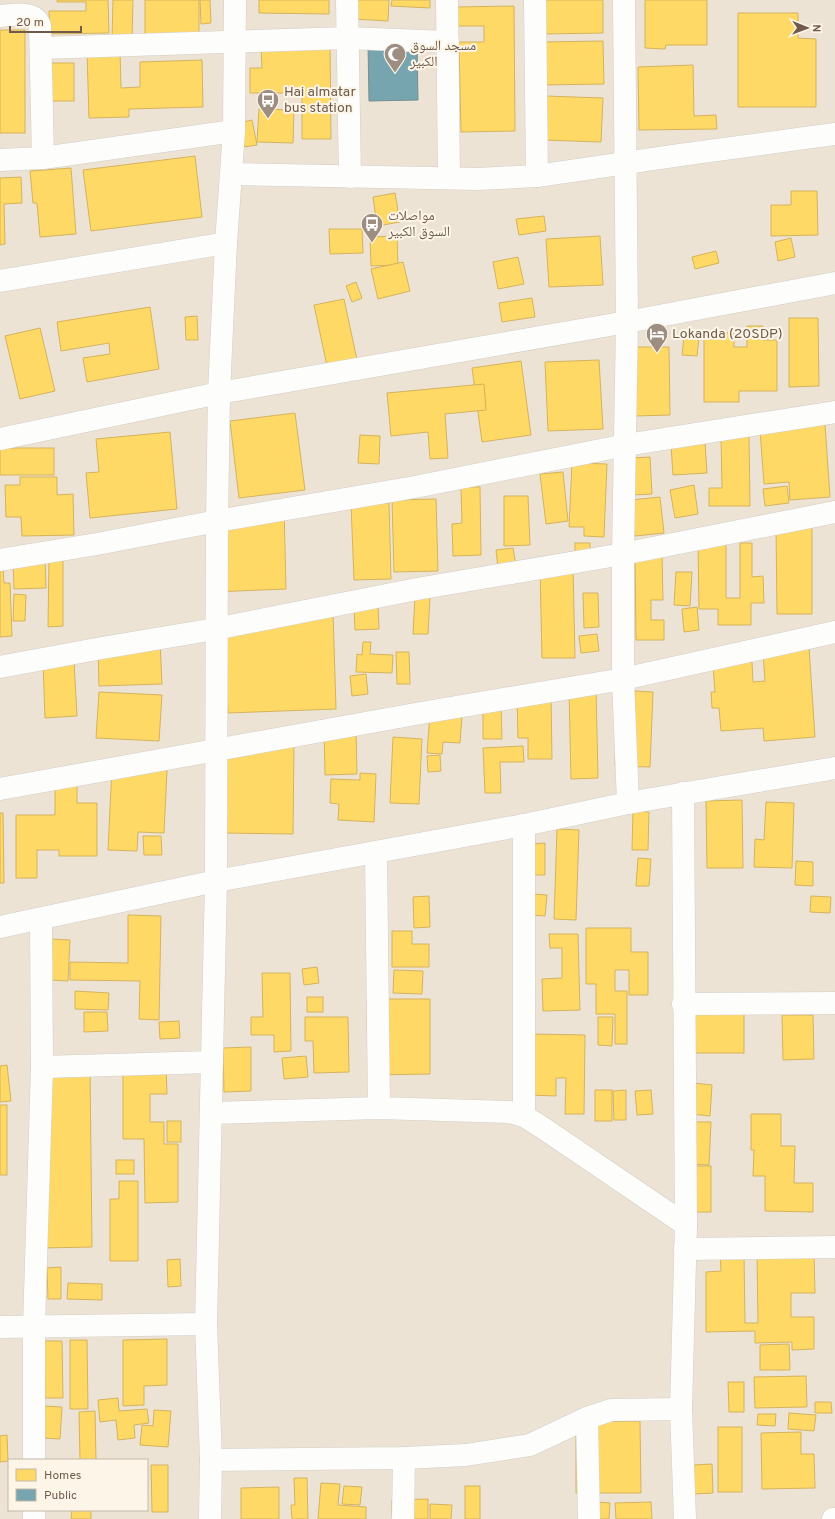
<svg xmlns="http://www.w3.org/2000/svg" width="835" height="1519" font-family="Overpass,'Noto Naskh Arabic',sans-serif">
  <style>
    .residential { fill: #ede3d5; fill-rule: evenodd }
    .homes { fill: #ffd966; stroke: #d4b35e }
    .public { fill: #76a5af; stroke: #748e91 }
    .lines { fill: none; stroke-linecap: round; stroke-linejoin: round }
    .minor-casing { stroke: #d3cdc6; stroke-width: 23 }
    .secondary-casing { stroke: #d2ccc3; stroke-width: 23 }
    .minor { stroke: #fdfdfc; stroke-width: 22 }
    .secondary { stroke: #fdfdfc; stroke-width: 22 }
    .labels { text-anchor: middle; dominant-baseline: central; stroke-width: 4; stroke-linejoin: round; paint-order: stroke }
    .poi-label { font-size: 14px; fill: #6f5a4b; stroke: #fdf6e8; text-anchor: start }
  </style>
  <rect width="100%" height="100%" fill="#f4f0e8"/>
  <path class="residential" d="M 0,0 L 835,0 L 835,1519 L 0,1519 ZM 9,1460 L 147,1460 L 147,1510 L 9,1510 Z"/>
  <g class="homes">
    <polygon points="57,0 108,0 109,33 50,34 49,11 86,11 86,2 57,2"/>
    <polygon points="113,0 133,0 132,39 112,40"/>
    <rect x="145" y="0" width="54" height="35"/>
    <polygon points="200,0 210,0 211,23 201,24"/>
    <polygon points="259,0 329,0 329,14 259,13"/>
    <polygon points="355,0 389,0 388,21 354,19"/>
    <polygon points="392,0 430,0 430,8 391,6"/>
    <polygon points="545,0 603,0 603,33 545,34"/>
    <polygon points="645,0 707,0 707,45 666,45 665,49 645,48"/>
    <polygon points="514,6 515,131 461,132 459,42 484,42 484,26 456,26 456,7"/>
    <polygon points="738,13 798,13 798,38 816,39 816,107 738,107"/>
    <rect x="0" y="30" width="25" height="103"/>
    <polygon points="603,41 604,84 544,85 543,42"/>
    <polygon points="330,45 331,139 302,139 302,93 250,93 250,68 262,68 261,46"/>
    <polygon points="120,50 121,88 140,87 140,62 202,60 203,107 129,109 129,117 89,118 87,51"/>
    <rect x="47" y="63" width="27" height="38"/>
    <polygon points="693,65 694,116 716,115 717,129 639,130 638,67"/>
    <polygon points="546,96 603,98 601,142 544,140"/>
    <polygon points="259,109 294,110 293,143 257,142"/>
    <polygon points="252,120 257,145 244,147 239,123"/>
    <polygon points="195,156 202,217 91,231 83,170"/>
    <polygon points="71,168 76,234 40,237 37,203 33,203 30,171"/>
    <polygon points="21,177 22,203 4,204 5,244 0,245 0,178"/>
    <polygon points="791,191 817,191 818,235 771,236 771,205 791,205"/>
    <polygon points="395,193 400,222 377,226 373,197"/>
    <polygon points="544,216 546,231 519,235 516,219"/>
    <polygon points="329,229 362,229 363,253 330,254"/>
    <polygon points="397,236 398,265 371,266 370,237"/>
    <polygon points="600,236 603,285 549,287 546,239"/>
    <polygon points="791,238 795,257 778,261 775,242"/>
    <polygon points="716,251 719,263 695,269 692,257"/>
    <polygon points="518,257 524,284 498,289 493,262"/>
    <polygon points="403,262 410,291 378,299 371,269"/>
    <polygon points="356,282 362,298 352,302 346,286"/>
    <polygon points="532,298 535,317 502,322 499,303"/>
    <polygon points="344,299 357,360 327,366 314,305"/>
    <polygon points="150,307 159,369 87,382 83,358 110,354 109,343 61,351 57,322"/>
    <polygon points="197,316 198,340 186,340 185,317"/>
    <polygon points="789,318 818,318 819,386 789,387"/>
    <polygon points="747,326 763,326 763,340 777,340 777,391 739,391 739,402 704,402 704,332 734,333 734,347 747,347"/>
    <polygon points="40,328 55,391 20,399 5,336"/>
    <polygon points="684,336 699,337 697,356 682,355"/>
    <polygon points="636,347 669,347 670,415 636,416"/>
    <polygon points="599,360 603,429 548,431 545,362"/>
    <polygon points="521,361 531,435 482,442 472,368"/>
    <polygon points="484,384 486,410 445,414 448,458 430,459 428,432 391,436 387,393"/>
    <polygon points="295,413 305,490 239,498 230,421"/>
    <polygon points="825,425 830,497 790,500 789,482 764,484 760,430"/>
    <polygon points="170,432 177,509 90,518 86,473 99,472 96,439"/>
    <polygon points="360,435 380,436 379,464 358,463"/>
    <polygon points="749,436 750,506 709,506 709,488 722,488 721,437"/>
    <polygon points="705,443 707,473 673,475 671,445"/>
    <rect x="0" y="448" width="54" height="27"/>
    <polygon points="650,457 652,494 633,495 631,458"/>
    <polygon points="572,463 607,464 604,537 584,536 584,527 569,527"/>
    <polygon points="563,472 568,521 546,524 540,474"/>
    <polygon points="20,477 57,477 57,495 73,494 74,535 22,536 21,517 6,517 5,485 20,485"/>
    <polygon points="694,485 698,514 675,518 670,490"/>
    <polygon points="787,486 789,503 765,506 763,489"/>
    <polygon points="461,487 480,487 481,555 453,556 452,524 462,523"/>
    <polygon points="504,496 528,496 530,545 504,546"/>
    <polygon points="660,497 664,533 635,536 631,500"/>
    <polygon points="436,499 438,571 394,572 392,500"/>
    <polygon points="389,503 391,579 354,580 351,504"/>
    <polygon points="284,506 286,589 212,592 210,508"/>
    <polygon points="776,525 812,525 812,614 777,614"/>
    <polygon points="698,542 726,542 726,598 740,598 740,543 752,543 752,577 763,576 764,603 751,603 751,625 718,625 718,609 699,609"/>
    <rect x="575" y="543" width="15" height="17"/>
    <polygon points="513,548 516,566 498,568 496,550"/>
    <polygon points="635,554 662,554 663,600 651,600 651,620 664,620 664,640 636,640"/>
    <polygon points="49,556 63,556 63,626 48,627"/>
    <polygon points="45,559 46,588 14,589 13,560"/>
    <polygon points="0,567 3,567 4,583 10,583 12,636 0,637"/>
    <polygon points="540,569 573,569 575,658 542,658"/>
    <polygon points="676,572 692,572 690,606 674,605"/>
    <polygon points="583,593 598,593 599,627 584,628"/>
    <polygon points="14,594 26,595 25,621 13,621"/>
    <polygon points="415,596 430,597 428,634 413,634"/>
    <polygon points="378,606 379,629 355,630 354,607"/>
    <polygon points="697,607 699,630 684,632 682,609"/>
    <polygon points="333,612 336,709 228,713 224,616"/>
    <polygon points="597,634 599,651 581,653 579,636"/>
    <polygon points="160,641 162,684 99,686 98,643"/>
    <polygon points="363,642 371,642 370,654 393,655 392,673 356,672 357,654 362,655"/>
    <polygon points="809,648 815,737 764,741 763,728 721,731 719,708 712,708 711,692 715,692 713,665 752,662 753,682 765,681 763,652"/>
    <polygon points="396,652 409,652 410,684 397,684"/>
    <polygon points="74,661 77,716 45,718 43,662"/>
    <polygon points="366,674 368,694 352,696 350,676"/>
    <polygon points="596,689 598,778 571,779 569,690"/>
    <polygon points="635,691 653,692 650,767 615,766 617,704 634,705"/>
    <polygon points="99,692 162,695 159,741 96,738"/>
    <polygon points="517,697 551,697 552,759 528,759 528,738 518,738"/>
    <polygon points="483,704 501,704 502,739 483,739"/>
    <polygon points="430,714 462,716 460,743 443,742 442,754 427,753"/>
    <polygon points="324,729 356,729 357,774 325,775"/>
    <polygon points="393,737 422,739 419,804 390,803"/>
    <polygon points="223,743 294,744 293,834 223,833"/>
    <polygon points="523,746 524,762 500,762 501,793 485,793 483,748"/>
    <polygon points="440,755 441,771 428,772 427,756"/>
    <polygon points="112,768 167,770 164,833 138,832 137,851 108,850"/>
    <polygon points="360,773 376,774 374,822 338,820 339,804 330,803 331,779 360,780"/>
    <polygon points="55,783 77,783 77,803 97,803 97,856 59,856 59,850 37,850 37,878 16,878 16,815 55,815"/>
    <polygon points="742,800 743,868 707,868 706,801"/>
    <polygon points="766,802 794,803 792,868 754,867 755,839 764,840"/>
    <polygon points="633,811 649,812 648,850 632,850"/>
    <polygon points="0,813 3,813 4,883 0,883"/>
    <polygon points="557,829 579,830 576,920 554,919"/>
    <polygon points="143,836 161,836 162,855 144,855"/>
    <polygon points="545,843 545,875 530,875 529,844"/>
    <polygon points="638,858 651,859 649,886 636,886"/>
    <polygon points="796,861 813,862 813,886 795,885"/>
    <polygon points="532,894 547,895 545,916 531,915"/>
    <polygon points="429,896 430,927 414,928 413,897"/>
    <polygon points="811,896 831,897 830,913 810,912"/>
    <polygon points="128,915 161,916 159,1020 139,1019 140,981 70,980 70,962 128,963"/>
    <polygon points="586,928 631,928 631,952 648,952 648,995 629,995 629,970 615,970 615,991 627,991 627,1044 615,1044 615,1014 596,1014 596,984 586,984"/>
    <polygon points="392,931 412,931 412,944 429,944 429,967 392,967"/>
    <polygon points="549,934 578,934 580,1010 543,1011 542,979 562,978 562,948 550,948"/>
    <polygon points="52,939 70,940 68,981 50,980"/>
    <polygon points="317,967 319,983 304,985 302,969"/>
    <polygon points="394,970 423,971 422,994 393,993"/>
    <polygon points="262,973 290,973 291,1051 274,1052 274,1035 251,1035 251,1017 263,1017"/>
    <polygon points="75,991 109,993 108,1010 75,1009"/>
    <rect x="307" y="997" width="16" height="15"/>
    <polygon points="367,999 430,999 430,1074 368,1075"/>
    <rect x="689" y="1007" width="55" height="46"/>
    <polygon points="84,1012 107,1012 108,1031 84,1032"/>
    <polygon points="782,1015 813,1015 814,1059 783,1060"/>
    <polygon points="305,1017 348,1017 349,1072 314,1073 313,1041 305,1041"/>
    <polygon points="598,1017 613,1017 612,1046 598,1045"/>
    <polygon points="179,1021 180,1038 160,1039 159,1022"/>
    <polygon points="531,1034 585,1035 584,1114 565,1114 566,1078 556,1078 556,1096 530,1095"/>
    <polygon points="251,1047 251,1091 224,1092 223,1048"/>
    <polygon points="306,1056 308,1077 284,1079 282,1058"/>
    <polygon points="7,1065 11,1101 0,1102 0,1066"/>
    <polygon points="166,1067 167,1094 150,1094 150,1122 164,1122 164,1144 178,1144 178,1202 145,1203 144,1139 123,1139 123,1068"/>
    <polygon points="40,1069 90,1069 92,1247 42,1248"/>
    <polygon points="693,1083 712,1085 710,1116 691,1114"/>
    <rect x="595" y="1090" width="17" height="31"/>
    <polygon points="626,1090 626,1120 614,1120 613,1091"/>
    <polygon points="651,1090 653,1114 637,1115 635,1091"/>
    <rect x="0" y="1105" width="7" height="70"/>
    <polygon points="751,1114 781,1114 781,1146 795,1146 794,1183 813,1183 813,1212 765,1211 765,1176 753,1176 754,1150 751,1150"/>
    <rect x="167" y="1121" width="14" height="21"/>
    <polygon points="693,1122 711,1122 709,1165 692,1164"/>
    <rect x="116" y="1160" width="18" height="14"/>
    <rect x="692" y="1166" width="19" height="46"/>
    <polygon points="119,1181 138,1181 138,1261 110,1261 110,1199 119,1199"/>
    <polygon points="720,1254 744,1254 745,1323 758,1323 757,1255 814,1254 815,1293 791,1293 791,1317 814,1317 814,1349 792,1350 792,1342 755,1343 755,1331 706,1332 706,1272 721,1271"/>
    <polygon points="180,1259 181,1286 168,1287 167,1260"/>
    <polygon points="61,1267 61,1299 48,1299 47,1268"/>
    <polygon points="68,1283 102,1284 102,1300 67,1299"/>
    <polygon points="167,1339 167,1385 144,1386 144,1405 123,1406 123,1340"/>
    <polygon points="70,1340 87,1340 88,1409 70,1409"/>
    <polygon points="44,1341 62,1341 63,1398 45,1398"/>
    <polygon points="789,1344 790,1370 760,1370 760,1345"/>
    <polygon points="806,1376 807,1407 755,1408 754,1377"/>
    <polygon points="728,1382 744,1382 744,1412 729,1412"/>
    <polygon points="118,1398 119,1411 147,1409 149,1423 134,1425 135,1438 118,1440 116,1420 100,1422 98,1400"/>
    <polygon points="815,1402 831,1402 832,1413 815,1413"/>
    <polygon points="45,1406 62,1407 60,1439 43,1438"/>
    <polygon points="154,1410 171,1411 168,1447 140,1445 142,1425 153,1426"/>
    <polygon points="95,1411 96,1460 80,1460 79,1412"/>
    <polygon points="789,1413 816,1415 814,1431 788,1429"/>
    <polygon points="758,1414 776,1414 775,1426 757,1425"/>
    <polygon points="640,1421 641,1493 576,1493 576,1422"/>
    <rect x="718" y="1427" width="24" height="65"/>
    <polygon points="801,1432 801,1454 814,1454 815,1488 762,1489 761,1433"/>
    <polygon points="7,1435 8,1461 0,1462 0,1436"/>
    <polygon points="712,1464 713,1493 694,1494 694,1465"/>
    <polygon points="151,1465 168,1465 168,1512 152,1512"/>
    <polygon points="294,1478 307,1478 308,1519 292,1519 291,1505 295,1505"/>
    <polygon points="321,1483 340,1484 338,1505 366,1507 366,1519 318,1519"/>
    <polygon points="344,1486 362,1487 360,1505 342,1504"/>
    <rect x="465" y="1486" width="15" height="33"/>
    <polygon points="279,1487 279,1519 241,1519 241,1488"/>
    <polygon points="428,1499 428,1519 401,1519 392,1516 392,1500"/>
    <polygon points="594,1502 610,1503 609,1519 593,1519"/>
    <polygon points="651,1502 652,1519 616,1519 615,1503"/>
    <polygon points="430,1504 452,1505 451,1519 430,1519"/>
    <polygon points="72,1510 91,1510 91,1519 71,1519"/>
  </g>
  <polygon class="public" points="417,42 418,100 369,101 368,43"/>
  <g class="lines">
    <g class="minor-casing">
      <g id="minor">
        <polyline points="347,0 350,177"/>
        <polyline points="447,0 449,178"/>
        <polyline points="535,0 537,176"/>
        <polyline points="624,0 627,322 623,554 623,679 628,803"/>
        <path d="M 0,16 C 14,15 35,10 40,26 L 43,158"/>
        <polyline points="41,48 347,38 448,42"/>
        <polyline points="0,160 43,158 234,131"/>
        <polyline points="233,174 478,179 537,176 680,155 835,134"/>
        <polyline points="0,281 226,243"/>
        <polyline points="0,560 97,544 217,521 415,487 626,445 835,412"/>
        <polyline points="0,667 102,648 215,629 417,589 623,554 835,512"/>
        <polyline points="0,789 421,713 623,679 835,632"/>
        <polyline points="683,793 686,1225 681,1409 685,1519"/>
        <polyline points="524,825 524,1116"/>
        <polyline points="376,853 379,1108"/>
        <polyline points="0,927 216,881 524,825 628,803 835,768"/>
        <polyline points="683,1004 835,1003"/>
        <polyline points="42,1067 212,1062"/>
        <polyline points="211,1113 379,1108 509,1112 524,1116 543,1128 686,1225"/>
        <polyline points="685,1249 835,1247"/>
        <polyline points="0,1327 206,1324"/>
        <polyline points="587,1418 589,1519"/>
        <polyline points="34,1460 34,1326 42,1067 41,920"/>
        <polyline points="211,1460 404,1458 466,1455 530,1445 587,1418 611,1410 681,1409"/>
        <polyline points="34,1519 34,1510"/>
        <polyline points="210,1519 211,1460 206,1324 216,881 217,521 219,393 226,243 234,131 235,0"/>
        <polyline points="403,1519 404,1458"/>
        <polyline points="833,1519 835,1519"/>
      </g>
    </g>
    <g class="secondary-casing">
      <polyline id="secondary" points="0,439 219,393 627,322 835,283"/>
    </g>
    <use href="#minor" class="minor"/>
    <use href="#secondary" class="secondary"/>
  </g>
  <defs>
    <g id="mosque-pin" transform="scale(1.15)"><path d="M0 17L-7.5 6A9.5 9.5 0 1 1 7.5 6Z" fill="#9e8e82" stroke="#fdf6e8"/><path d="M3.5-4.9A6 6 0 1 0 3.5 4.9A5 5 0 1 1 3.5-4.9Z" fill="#fff"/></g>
    <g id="bus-pin" transform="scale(1.15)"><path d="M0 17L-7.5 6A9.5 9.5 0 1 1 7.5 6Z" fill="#9e8e82" stroke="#fdf6e8"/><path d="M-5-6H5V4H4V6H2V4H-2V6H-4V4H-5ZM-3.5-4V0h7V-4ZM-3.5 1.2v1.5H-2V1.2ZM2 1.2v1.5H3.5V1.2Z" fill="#fff"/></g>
    <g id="hotel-pin" transform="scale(1.15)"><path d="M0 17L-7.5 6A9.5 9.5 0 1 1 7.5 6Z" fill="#9e8e82" stroke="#fdf6e8"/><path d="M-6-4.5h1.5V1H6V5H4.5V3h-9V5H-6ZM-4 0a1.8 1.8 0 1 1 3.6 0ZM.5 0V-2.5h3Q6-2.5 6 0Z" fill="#fff"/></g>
  </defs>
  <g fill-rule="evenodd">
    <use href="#mosque-pin" x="395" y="54"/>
    <use href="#bus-pin" x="268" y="100"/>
    <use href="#bus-pin" x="372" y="224"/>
    <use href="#hotel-pin" x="657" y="334"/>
  </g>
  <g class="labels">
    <g class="poi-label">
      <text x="410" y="46">مسجد السوق<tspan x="410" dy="16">الكبير</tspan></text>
      <text x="284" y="92">Hai almatar<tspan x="284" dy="16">bus station</tspan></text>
      <text x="388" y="216">مواصلات<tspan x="388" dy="16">السوق الكبير</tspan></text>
      <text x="672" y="334">Lokanda (20SDP)</text>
    </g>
  </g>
  <rect x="8" y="1459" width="140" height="52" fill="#fdf6e8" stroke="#c4b8a9"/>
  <rect x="16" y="1469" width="20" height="12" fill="#ffd966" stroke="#c4b8a9"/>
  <text x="44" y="1479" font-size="12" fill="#6f5a4b">Homes</text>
  <rect x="16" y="1489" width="20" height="12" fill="#76a5af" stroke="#c4b8a9"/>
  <text x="44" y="1499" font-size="12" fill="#6f5a4b">Public</text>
  <g transform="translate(807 28) rotate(91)" stroke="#fdf6e8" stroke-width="3" paint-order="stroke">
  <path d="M0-3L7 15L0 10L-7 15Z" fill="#6f5a4b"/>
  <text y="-6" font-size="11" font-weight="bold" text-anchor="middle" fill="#6f5a4b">N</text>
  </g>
  <path d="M10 26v6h71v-6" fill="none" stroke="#6f5a4b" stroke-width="2"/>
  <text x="16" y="26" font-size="12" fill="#6f5a4b" stroke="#fdf6e8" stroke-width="3" paint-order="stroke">20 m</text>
</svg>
